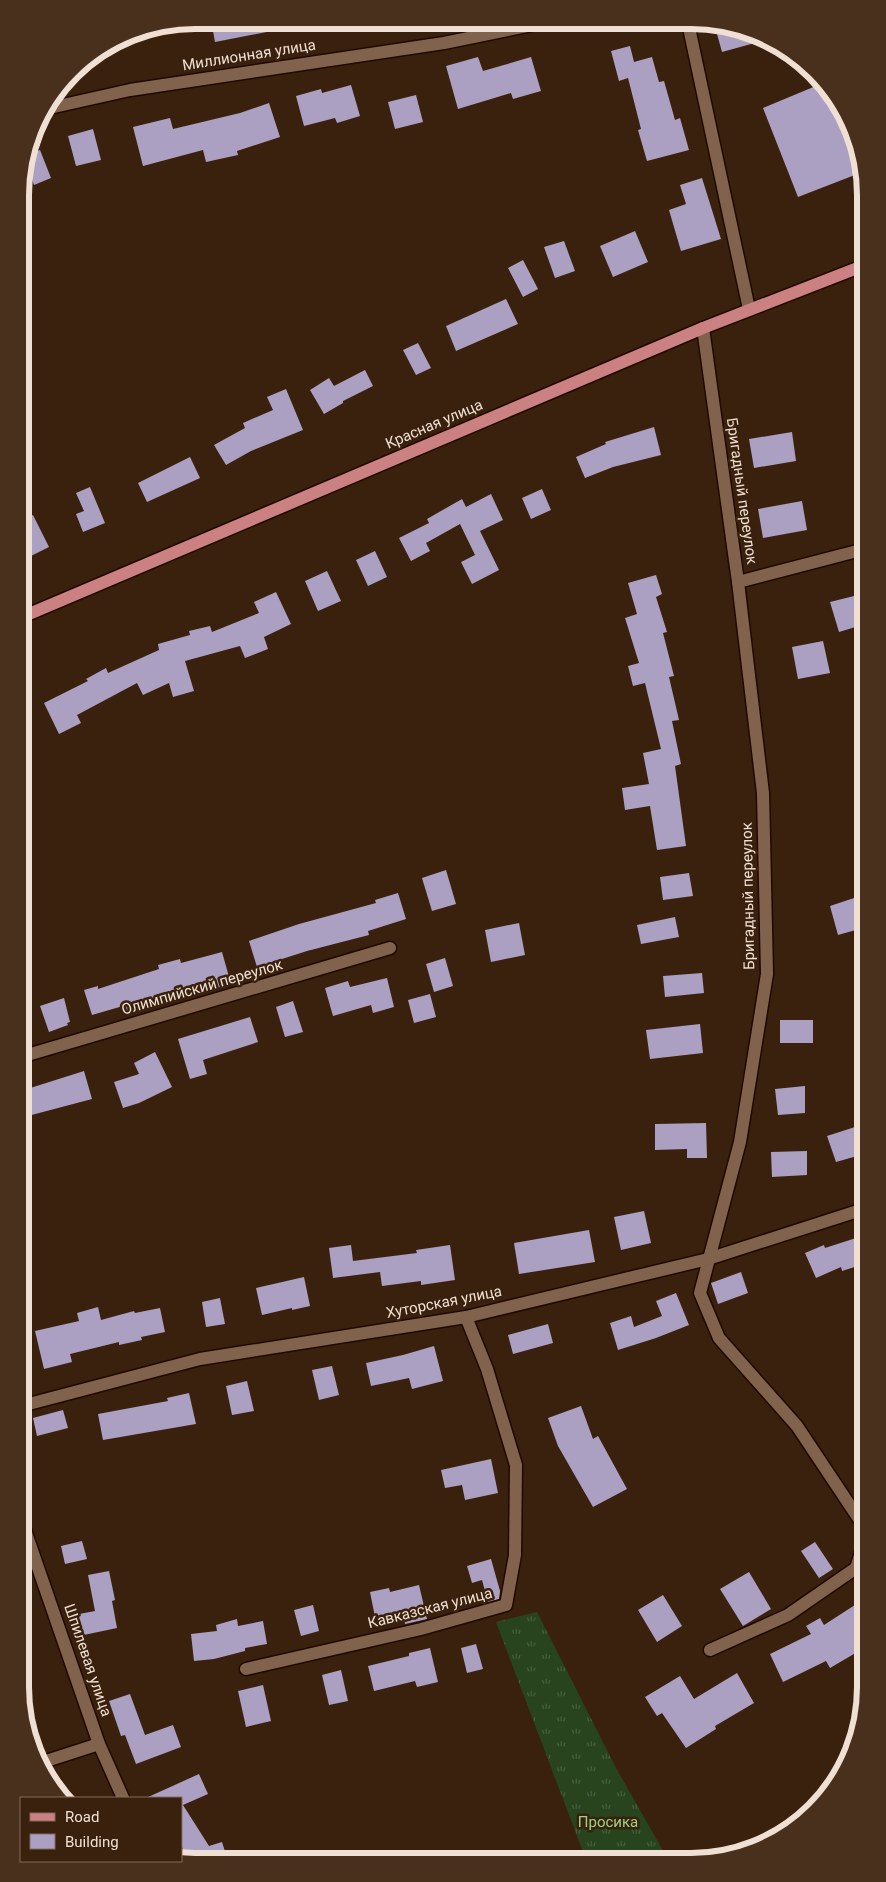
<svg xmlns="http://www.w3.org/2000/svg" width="886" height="1882" font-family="Roboto,sans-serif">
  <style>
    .grass { fill: url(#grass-tufts) }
    .building { fill: #aba0c2 }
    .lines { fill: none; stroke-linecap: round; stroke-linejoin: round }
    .minor-casing { stroke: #200900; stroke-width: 15 }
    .major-casing { stroke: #200900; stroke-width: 15 }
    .minor { stroke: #80624d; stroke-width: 12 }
    .major { stroke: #cb8182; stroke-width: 12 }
    .labels { text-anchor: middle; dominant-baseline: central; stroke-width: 5; stroke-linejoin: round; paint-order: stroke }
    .street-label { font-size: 15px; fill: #f0dfd3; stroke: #3a210d }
    .park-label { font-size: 15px; fill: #95d684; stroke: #3a210d }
    .rim { fill: none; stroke: #f0dfd3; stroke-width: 6 }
  </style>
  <defs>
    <pattern id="grass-tufts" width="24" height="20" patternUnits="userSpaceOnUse" patternTransform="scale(1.25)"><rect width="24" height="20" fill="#27441f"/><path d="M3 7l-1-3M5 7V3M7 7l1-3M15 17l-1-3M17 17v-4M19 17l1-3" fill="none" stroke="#475f3f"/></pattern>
  </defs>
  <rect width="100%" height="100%" fill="#3a210d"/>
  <polygon class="grass" points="537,1612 616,1768 666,1856 585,1857 496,1622"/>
  <g class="building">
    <polygon points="211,20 291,21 292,27 215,42"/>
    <polygon points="714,23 725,23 762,41 722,52"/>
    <polygon points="630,46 634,62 652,57 659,82 664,81 675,120 680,118 689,150 647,161 638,130 641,129 628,78 619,81 611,51"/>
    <polygon points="478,57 483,71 531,57 541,91 513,99 511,93 458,109 446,66"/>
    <polygon points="823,83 843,107 860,149 860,173 798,197 763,108"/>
    <polygon points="351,85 360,116 337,123 335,118 304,126 296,96 321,89 322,93"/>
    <polygon points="416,95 423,122 395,129 388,102"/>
    <polygon points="269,103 280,137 237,151 238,155 206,162 203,150 143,166 133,127 170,118 173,129 240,113"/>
    <polygon points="93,129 101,160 76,166 68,136"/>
    <polygon points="40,150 51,178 34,185 26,163 28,155"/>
    <polygon points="702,178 721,239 681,251 669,210 686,204 680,185"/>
    <polygon points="635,231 648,262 613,277 600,246"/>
    <polygon points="564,241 575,271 555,278 544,247"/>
    <polygon points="523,260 538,289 523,297 508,268"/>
    <polygon points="506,299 518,324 456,351 446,326"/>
    <polygon points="418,343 431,368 416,375 403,350"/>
    <polygon points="365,370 373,386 343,401 343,403 324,414 310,390 329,378 334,386"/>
    <polygon points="286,389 303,430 251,451 226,465 214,445 245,428 243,423 273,410 267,397"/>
    <polygon points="654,427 661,455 613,467 585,478 576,457 606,444 605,442"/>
    <polygon points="792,432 796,461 754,468 749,439"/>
    <polygon points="190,457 200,478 147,502 138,483"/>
    <polygon points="90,487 105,523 83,532 76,514 84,511 76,493"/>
    <polygon points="542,489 551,510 531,519 522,498"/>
    <polygon points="491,494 503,520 480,531 499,570 472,584 461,562 475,555 460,524 426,543 430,551 411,561 399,538 429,523 427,519 462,499 466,507"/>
    <polygon points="802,501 807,530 763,538 758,509"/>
    <polygon points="33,515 49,547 29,557 22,542 22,520"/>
    <polygon points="375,551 387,577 368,586 356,560"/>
    <polygon points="327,571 341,601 318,611 305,581"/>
    <polygon points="656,575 662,594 656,597 667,632 663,633 674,676 669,677 679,720 672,721 681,764 675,766 686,846 657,850 650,806 625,810 622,788 649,784 643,753 661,749 645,683 633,686 628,666 639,663 625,618 637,614 628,583"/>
    <polygon points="276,592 291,624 264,637 268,649 245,658 240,646 185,661 194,691 173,697 169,683 143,695 137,683 77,715 81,723 59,734 44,703 88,681 86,679 106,668 108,673 159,650 158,644 190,635 189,631 210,626 212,632 259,613 254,602"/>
    <polygon points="862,594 862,625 839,632 830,602"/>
    <polygon points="823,641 830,673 798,679 792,647"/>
    <polygon points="446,870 456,904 432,911 422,878"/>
    <polygon points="689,873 693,896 663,900 660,877"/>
    <polygon points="398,893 406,919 368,931 369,935 307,951 257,967 249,941 299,924 376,903 375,900"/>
    <polygon points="863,895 863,928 838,935 830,906"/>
    <polygon points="675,917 679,937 641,944 637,925"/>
    <polygon points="519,923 525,955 491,962 485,930"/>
    <polygon points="222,952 231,984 213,989 212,982 147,1000 148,1004 125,1012 123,1006 92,1015 84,990 98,986 98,989 159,969 158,965 180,959 181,963"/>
    <polygon points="445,958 453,986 434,992 426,964"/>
    <polygon points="702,973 704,993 665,997 663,976"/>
    <polygon points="387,978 394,1007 373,1013 371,1005 333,1016 325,988 348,981 350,987"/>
    <polygon points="430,994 436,1017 414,1023 408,1000"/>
    <polygon points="64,998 70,1022 67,1023 68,1025 49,1032 40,1006"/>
    <polygon points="293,1001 303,1032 285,1037 276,1007"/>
    <polygon points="250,1017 258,1042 203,1060 207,1074 190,1079 178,1039"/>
    <rect x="780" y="1020" width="33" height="23"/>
    <polygon points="700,1024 703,1053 650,1059 646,1030"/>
    <polygon points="155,1052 172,1087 139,1103 123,1108 114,1082 139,1074 134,1063"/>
    <polygon points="84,1071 92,1099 24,1117 24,1090"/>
    <polygon points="805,1086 805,1113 778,1115 775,1089"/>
    <polygon points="706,1123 707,1158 687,1158 687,1149 655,1150 655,1124"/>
    <polygon points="855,1127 864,1154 836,1162 827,1136"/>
    <polygon points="807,1151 807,1175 772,1177 771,1152"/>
    <polygon points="644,1211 651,1243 621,1250 614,1217"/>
    <polygon points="589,1230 595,1262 519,1274 514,1243"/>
    <polygon points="856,1238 864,1264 842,1271 841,1267 816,1278 805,1253 824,1245 825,1248"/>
    <polygon points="351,1245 353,1261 417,1253 416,1250 450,1245 455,1280 421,1285 421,1281 382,1286 380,1272 333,1278 329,1248"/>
    <polygon points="741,1272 748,1293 718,1304 711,1283"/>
    <polygon points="304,1277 310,1306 292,1310 292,1308 262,1315 256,1288"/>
    <polygon points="676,1293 689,1325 656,1338 618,1350 610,1323 631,1316 634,1327 662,1316 656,1301"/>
    <polygon points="220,1298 225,1324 206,1327 202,1302"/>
    <polygon points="98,1307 101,1320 134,1311 135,1313 160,1308 165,1332 141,1337 142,1340 119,1345 119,1342 70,1354 72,1362 44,1369 35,1331 79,1321 77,1313"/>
    <polygon points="548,1324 553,1343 513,1354 508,1335"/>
    <polygon points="434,1346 443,1381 412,1389 409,1378 371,1386 366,1363 403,1355"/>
    <polygon points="332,1366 339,1395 319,1400 312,1370"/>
    <polygon points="247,1381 254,1411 232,1415 226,1386"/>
    <polygon points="189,1393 196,1424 103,1440 98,1414 168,1401 167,1398"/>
    <polygon points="581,1406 593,1439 598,1436 627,1489 593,1507 558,1446 548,1418"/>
    <polygon points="63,1410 68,1428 37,1436 33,1418"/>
    <polygon points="491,1459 498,1493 465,1500 462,1485 445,1488 441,1470"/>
    <polygon points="82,1541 87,1559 65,1564 61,1546"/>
    <polygon points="815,1542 833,1569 819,1578 801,1551"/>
    <polygon points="491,1559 500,1591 499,1599 488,1602 482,1580 472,1583 467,1566"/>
    <polygon points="109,1571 115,1600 112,1601 117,1628 79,1636 74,1615 95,1611 88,1575"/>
    <polygon points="749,1572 771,1609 743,1626 720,1589"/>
    <polygon points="419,1585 427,1619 405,1624 404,1617 376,1622 370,1592 389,1588 390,1592"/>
    <polygon points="663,1595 682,1626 657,1642 638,1610"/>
    <polygon points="858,1603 865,1613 865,1639 856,1645 859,1651 830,1668 826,1661 783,1682 770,1654 811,1634 806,1626 820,1618 824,1625"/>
    <polygon points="313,1605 319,1631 301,1636 294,1610"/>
    <polygon points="237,1619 238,1626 263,1621 267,1644 245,1648 245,1651 214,1659 194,1661 191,1634 217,1631 216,1625"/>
    <polygon points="476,1644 483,1669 467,1673 461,1648"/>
    <polygon points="430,1648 438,1682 417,1687 415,1681 374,1691 368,1666 409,1656 409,1653"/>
    <polygon points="341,1670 348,1701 329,1705 322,1675"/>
    <polygon points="737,1673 754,1703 715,1726 716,1729 686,1748 662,1713 657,1716 645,1697 680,1676 694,1699"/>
    <polygon points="263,1685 271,1721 246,1727 238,1691"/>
    <polygon points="130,1694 145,1735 173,1725 181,1747 136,1764 125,1735 121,1736 109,1701"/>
    <polygon points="199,1774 208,1794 183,1805 209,1846 222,1842 227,1858 181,1859 181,1854 184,1853 181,1844 181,1798 146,1798"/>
  </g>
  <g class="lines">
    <g class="minor-casing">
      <g id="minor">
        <polyline points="688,23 749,309"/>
        <polyline points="45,109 130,90 444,43 547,22"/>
        <polyline points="703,328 738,582 763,793 767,974 740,1142 700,1293 719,1338 797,1426 865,1528"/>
        <polyline points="738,582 861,550"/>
        <polyline points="24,1056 390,948"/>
        <polyline points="25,1405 200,1359 466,1317 708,1259 864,1209"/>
        <polyline points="25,1530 99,1744 123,1798"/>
        <polyline points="710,1650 788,1615 856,1568 865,1540"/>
        <polyline points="246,1669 421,1629 506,1605 515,1555 516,1465 487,1369 466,1317"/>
        <polyline points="40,1763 99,1744"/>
      </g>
    </g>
    <g class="major-casing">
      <polyline id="major" points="22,617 703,328 860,267"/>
    </g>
    <use href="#minor" class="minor"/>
    <use href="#major" class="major"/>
  </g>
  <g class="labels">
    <g class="street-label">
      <text transform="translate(249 55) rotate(-9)">Миллионная улица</text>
      <text transform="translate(434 424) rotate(-23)">Красная улица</text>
      <text transform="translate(742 491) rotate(82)">Бригадный переулок</text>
      <text transform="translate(748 896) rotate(-91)">Бригадный переулок</text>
      <text transform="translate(202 987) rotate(-16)">Олимпийский переулок</text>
      <text transform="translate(444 1302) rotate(-11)">Хуторская улица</text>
      <text transform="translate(430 1608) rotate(-14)">Кавказская улица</text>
      <text transform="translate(88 1660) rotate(71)">Шпилевая улица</text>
    </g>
    <g class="park-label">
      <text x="608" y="1822">Просика</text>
    </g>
  </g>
  <path d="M0 0H886V1882H0ZM195 29H691A166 166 0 0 1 857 195V1687A166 166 0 0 1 691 1853H195A166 166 0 0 1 29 1687V195A166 166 0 0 1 195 29Z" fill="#49301d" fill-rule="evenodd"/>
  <path class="rim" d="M195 29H691A166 166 0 0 1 857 195V1687A166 166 0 0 1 691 1853H195A166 166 0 0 1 29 1687V195A166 166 0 0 1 195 29Z"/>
  <rect x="20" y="1797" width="162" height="65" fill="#3a210d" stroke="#836d5c"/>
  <rect x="30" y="1813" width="25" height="8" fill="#cb8182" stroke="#836d5c"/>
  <text x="65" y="1822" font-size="15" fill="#f0dfd3">Road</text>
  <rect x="30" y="1834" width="25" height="15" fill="#aba0c2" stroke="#836d5c"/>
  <text x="65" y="1847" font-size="15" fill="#f0dfd3">Building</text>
</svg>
